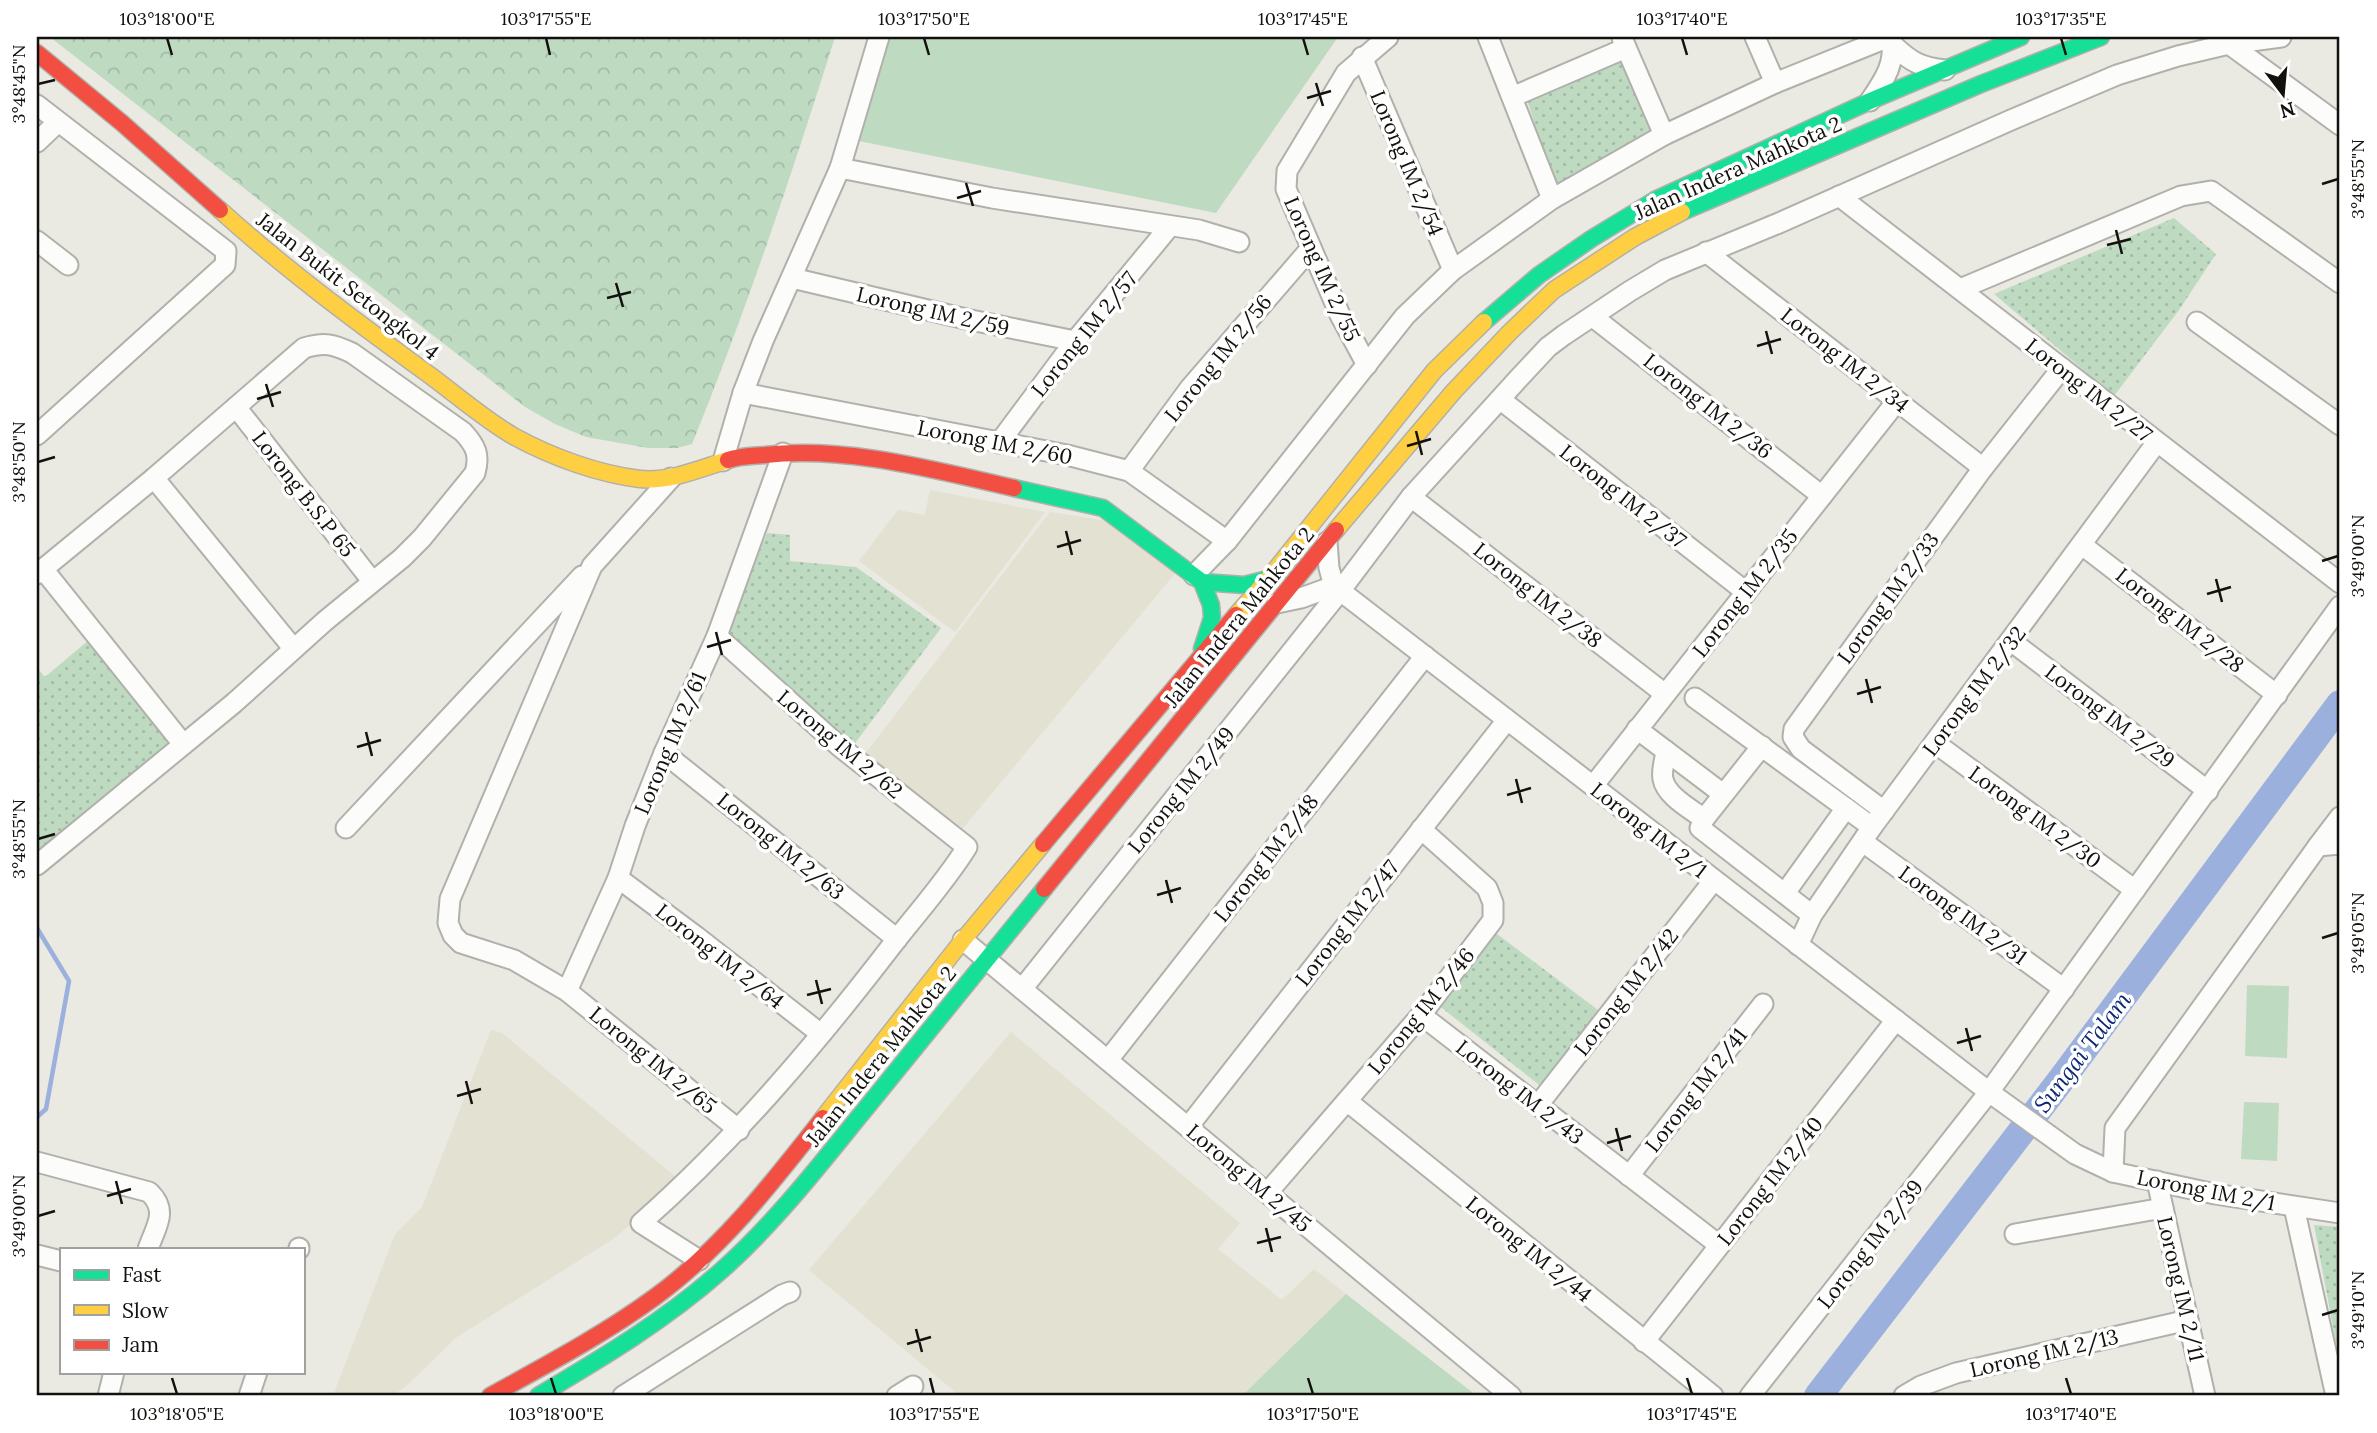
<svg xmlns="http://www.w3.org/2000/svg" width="2377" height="1433" font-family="Lora,serif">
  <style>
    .built { fill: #e3e1d2 }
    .grass { fill: #bedbc2 }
    .forest { fill: url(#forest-crowns) }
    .park { fill: url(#park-dots) }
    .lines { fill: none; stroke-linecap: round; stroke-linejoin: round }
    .stream { stroke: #9bb0dc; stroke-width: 4.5 }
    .river { stroke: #9bb0dc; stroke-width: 28 }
    .street-casing { stroke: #b1b0ab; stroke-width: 23 }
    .fast-casing { stroke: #b1b0ab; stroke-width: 19 }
    .slow-casing { stroke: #b1b0ab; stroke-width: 19 }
    .jam-casing { stroke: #b1b0ab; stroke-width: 19 }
    .street { stroke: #fcfcfb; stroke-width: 19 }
    .fast { stroke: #16e098; stroke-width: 16 }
    .slow { stroke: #ffcf43; stroke-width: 16 }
    .jam { stroke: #f24e42; stroke-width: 16 }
    .ticks { fill: none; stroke: #12110d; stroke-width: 2.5 }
    .labels { text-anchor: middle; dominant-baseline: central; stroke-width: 7; stroke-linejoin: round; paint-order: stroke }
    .street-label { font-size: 21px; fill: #12110d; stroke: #fff }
    .water-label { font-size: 23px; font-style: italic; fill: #0c2873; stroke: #fff }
    .neatline { fill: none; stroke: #12110d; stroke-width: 2.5 }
    .ticks-label { font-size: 18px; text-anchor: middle; fill: #12110d }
  </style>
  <defs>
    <pattern id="forest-crowns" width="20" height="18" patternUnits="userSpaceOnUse" patternTransform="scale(1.75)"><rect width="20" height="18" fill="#bedbc2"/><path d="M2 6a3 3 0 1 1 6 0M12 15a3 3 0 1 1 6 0" fill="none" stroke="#a2bba6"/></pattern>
    <pattern id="park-dots" width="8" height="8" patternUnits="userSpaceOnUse" patternTransform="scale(1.75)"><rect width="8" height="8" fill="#bedbc2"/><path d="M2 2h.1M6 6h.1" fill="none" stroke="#a2bba6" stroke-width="1.8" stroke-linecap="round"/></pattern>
  </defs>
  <rect width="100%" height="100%" fill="#eae9e2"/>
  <g class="built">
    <polygon points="930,490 1045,512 955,632 859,561 898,510 925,515"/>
    <polygon points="1050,512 1108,521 1178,570 958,834 862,758"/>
    <polygon points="491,1030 502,1033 682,1182 613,1239 457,1337 404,1388 391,1396 333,1396 395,1234 422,1207"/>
    <polygon points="1011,1032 1240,1223 1218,1249 1282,1300 1314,1269 1477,1396 960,1396 809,1270"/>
  </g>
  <g class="grass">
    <polygon points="884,37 1338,37 1216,213 849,139"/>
    <polygon points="2247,985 2289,986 2287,1058 2245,1056"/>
    <polygon points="2244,1102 2279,1103 2277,1161 2241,1159"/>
    <polygon points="1346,1294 1477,1396 1242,1396"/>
  </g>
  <path class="forest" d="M 50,37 L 835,37 C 792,174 746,311 692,444 L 677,448 L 648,448 L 586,437 L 555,424 L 525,407 Z"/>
  <g class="park">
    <polygon points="1621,46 1657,130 1556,189 1523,88"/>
    <polygon points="2174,218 2216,254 2179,310 2114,396 1994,294"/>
    <polygon points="767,533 790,535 790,561 856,567 941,628 853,746 725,636"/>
    <polygon points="96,634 183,744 37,865 37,668 45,677"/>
    <polygon points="1493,931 1598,1010 1543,1088 1437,1004"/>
    <polygon points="2314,1225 2340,1227 2340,1342 2336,1343"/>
  </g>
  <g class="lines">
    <polyline class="stream" points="37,928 69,981 46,1109 37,1117"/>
    <polyline class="river" points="1818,1396 2061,1080 2340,704"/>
    <g class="street-casing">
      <g id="street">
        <polyline points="1488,37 1552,199"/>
        <polyline points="1755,37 1775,83"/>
        <polyline points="1622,38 1664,135"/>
        <polyline points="2229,44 2340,125"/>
        <path d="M 1893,45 C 1911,62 1920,67 1945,70"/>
        <polyline points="1362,57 1453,270"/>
        <polyline points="1512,97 1626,48"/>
        <path d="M 1870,101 C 1883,82 1898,61 1890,37"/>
        <polyline points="37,105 226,251 225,265 37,435"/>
        <polyline points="37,142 58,122"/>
        <polyline points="840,168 992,198 1199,230 1239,242"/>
        <polyline points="1839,196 2340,583"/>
        <polyline points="37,241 68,265"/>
        <polyline points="1706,252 1983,468"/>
        <polyline points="792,278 966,319 1075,341"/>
        <polyline points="1960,289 2181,196 2211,191 2340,283"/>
        <polyline points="1593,317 1822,496"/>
        <polyline points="2197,322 2340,425"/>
        <polyline points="1367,365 1340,315 1286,189 1287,171 1346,73 1388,37"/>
        <polyline points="743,393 1067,455 1129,471 1227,541"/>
        <polyline points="1501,400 1746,592"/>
        <polyline points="236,407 372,581"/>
        <polyline points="999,443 1075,341 1170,226"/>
        <polyline points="723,461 743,393 763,341 840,168 879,37"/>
        <polyline points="1129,471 1190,388 1311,248"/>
        <polyline points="154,478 293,648"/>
        <polyline points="671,478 592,566 450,899 448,923 453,935 461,943 514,960 567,991 739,1130"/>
        <polyline points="1411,497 1665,694"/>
        <polyline points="1327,542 1329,568 1334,586 1989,1092 2075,1154 2113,1172 2215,1194 2340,1213"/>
        <polyline points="2082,545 2277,695"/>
        <polyline points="43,569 183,744"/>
        <path d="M 37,574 L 154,478 L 304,348 C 325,342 333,344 352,353 L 463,432 C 476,446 480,455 475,473 L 422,538 L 402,558 L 325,621 L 234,703 L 37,865"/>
        <polyline points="1194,575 1227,541 1405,316 1453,270 1552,199 1664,135 1775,83 1889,37"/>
        <polyline points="1277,603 1301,598 1334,586"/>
        <polyline points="2011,641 2208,791"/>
        <polyline points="1695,698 1872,827"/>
        <polyline points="1637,729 1723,794"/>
        <polyline points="1935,743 2135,890"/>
        <polyline points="1762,746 1704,819 1700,828 1812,915"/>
        <path d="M 1666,751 C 1665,760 1661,771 1663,779 C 1666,796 1691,809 1704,819"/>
        <polyline points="664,753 897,939"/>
        <polyline points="1593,786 1897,401"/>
        <polyline points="1884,811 1801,749 1793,737 1794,729 1983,468 2062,368"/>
        <polyline points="2340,817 2318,846 2340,844"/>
        <polyline points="346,828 582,576"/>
        <polyline points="1863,842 2064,989"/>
        <polyline points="618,878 697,937 821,1034"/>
        <polyline points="1785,893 1846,808"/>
        <polyline points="963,940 1511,1396"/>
        <polyline points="1798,945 1812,915 1872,827 2157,442"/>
        <polyline points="1022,989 1340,591 1411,497 1519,378 1548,347 1564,335 1630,291 1665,270 1779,223 2011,120 2117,75 2178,56 2229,44 2281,37"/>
        <polyline points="567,991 618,878 635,826 664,753 717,636 783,453"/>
        <polyline points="1421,1015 1719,1245"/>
        <polyline points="1108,1060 1425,656"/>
        <polyline points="1347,1101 1713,1396"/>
        <polyline points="1538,1105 1714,880"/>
        <polyline points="1188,1127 1507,720"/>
        <path d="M 37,1162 L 149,1192 C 169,1211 156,1226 148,1249"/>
        <polyline points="2113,1172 2115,1128 2318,846"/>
        <polyline points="1629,1176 1763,1004"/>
        <polyline points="2157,1181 2205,1396"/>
        <polyline points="1268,1192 1421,1015 1493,920 1493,903 1487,888 1421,829"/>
        <polyline points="2294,1207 2336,1396"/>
        <polyline points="2015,1234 2163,1208"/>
        <polyline points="299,1249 299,1248"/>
        <polyline points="37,1255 61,1261"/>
        <path d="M 699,1260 L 641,1223 C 735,1140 817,1043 893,944 C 918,912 946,881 967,847 L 839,746 L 717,636"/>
        <polyline points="1644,1342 1896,1020"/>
        <polyline points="108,1396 114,1372"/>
        <polyline points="249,1396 257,1372"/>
        <polyline points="623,1396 782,1295 790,1292"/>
        <polyline points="897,1396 913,1386"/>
        <polyline points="1750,1396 1989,1092 2340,606"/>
        <polyline points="1904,1396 1921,1386 1956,1373 2188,1320"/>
      </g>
    </g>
    <g class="fast-casing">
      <g id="fast">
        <polyline points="1682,212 1981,84 2101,37"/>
        <polyline points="1484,322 1539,275 1591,239 1655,200 1870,101 2021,37"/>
        <polyline points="1014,488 1103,508 1202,582 1211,605 1212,618 1202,649"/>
        <polyline points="1202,582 1244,585 1268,579"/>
        <path d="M 538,1396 C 602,1358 666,1320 722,1270 C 776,1222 821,1163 867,1107 C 926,1035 985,962 1044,889"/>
      </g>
    </g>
    <g class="slow-casing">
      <g id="slow">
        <path d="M 220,210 C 284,268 354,320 424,371 C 452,391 486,421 515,437 C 552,457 598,474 640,479 C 670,482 699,469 728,460"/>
        <polyline points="1336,530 1454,391 1510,332 1554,290 1635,237 1682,212"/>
        <polyline points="1236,615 1268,579 1434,371 1484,322"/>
        <polyline points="823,1118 963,940 1043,844"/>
      </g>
    </g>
    <g class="jam-casing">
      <g id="jam">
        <polyline points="37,53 122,123 220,210"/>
        <path d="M 728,460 C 739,456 752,456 765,455 C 847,446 934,470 1014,488"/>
        <polyline points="1043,844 1236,615"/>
        <polyline points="1044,889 1336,530"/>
        <path d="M 490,1396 C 546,1365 603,1335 655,1297 C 721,1249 773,1182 823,1118"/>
      </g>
    </g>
    <use href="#street" class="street"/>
    <use href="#fast" class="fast"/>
    <use href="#slow" class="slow"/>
    <use href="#jam" class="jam"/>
  </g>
  <path class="ticks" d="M 167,38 L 172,55M 546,38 L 550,55M 924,38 L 929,55M 1303,38 L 1308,55M 1682,38 L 1687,55M 2061,38 L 2066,55M 1316,83 L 1323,106M 38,84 L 55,80M 1307,98 L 1331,91M 966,183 L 973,206M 2322,184 L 2338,179M 957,198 L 981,191M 2116,230 L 2122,254M 2107,245 L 2131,239M 616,283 L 623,307M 607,298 L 631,292M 1766,331 L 1772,354M 1757,346 L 1781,339M 266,384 L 273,407M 257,399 L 281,392M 1416,431 L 1422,455M 1407,446 L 1431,439M 38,462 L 55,457M 1066,531 L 1072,555M 1057,547 L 1081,540M 2322,561 L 2338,556M 2216,579 L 2222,602M 2207,594 L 2231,587M 716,632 L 722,655M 707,647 L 731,640M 1866,679 L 1872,703M 1857,694 L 1881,687M 366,732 L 372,756M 357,747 L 381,740M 1516,779 L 1522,803M 1507,795 L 1531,788M 38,839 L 55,834M 1166,880 L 1172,903M 1157,895 L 1181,888M 2322,938 L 2338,933M 816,980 L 822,1004M 807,995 L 831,989M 1966,1028 L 1972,1051M 1957,1043 L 1981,1036M 466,1081 L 472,1104M 457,1096 L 481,1089M 1616,1128 L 1622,1151M 1607,1143 L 1631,1136M 116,1181 L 122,1204M 107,1196 L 131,1189M 38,1216 L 55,1211M 1266,1228 L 1272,1252M 1257,1243 L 1281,1237M 2322,1315 L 2338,1310M 916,1329 L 922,1352M 907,1344 L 931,1337M 172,1378 L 177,1394M 551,1378 L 556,1394M 930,1378 L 934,1394M 1308,1378 L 1313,1394M 1687,1378 L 1692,1394M 2066,1378 L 2071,1394"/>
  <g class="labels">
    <g class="street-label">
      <text transform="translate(1407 163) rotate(67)">Lorong IM 2/54</text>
      <text transform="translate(1738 168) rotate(-24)">Jalan Indera Mahkota 2</text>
      <text transform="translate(1322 269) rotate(66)">Lorong IM 2/55</text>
      <text transform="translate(348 286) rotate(38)">Jalan Bukit Setongkol 4</text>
      <text transform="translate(933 311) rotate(13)">Lorong IM 2/59</text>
      <text transform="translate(1084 334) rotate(-51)">Lorong IM 2/57</text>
      <text transform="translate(1218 358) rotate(-51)">Lorong IM 2/56</text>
      <text transform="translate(1845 360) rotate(38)">Lorong IM 2/34</text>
      <text transform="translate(2089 390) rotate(38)">Lorong IM 2/27</text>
      <text transform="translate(1708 406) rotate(38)">Lorong IM 2/36</text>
      <text transform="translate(995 442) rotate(11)">Lorong IM 2/60</text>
      <text transform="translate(304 494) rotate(52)">Lorong B.S.P 65</text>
      <text transform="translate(1623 496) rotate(38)">Lorong IM 2/37</text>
      <text transform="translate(1745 593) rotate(-52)">Lorong IM 2/35</text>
      <text transform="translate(1538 595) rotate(38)">Lorong IM 2/38</text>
      <text transform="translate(1888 598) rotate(-54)">Lorong IM 2/33</text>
      <text transform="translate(1239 617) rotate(-51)">Jalan Indera Mahkota 2</text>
      <text transform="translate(2180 620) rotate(38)">Lorong IM 2/28</text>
      <text transform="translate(1974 691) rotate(-53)">Lorong IM 2/32</text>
      <text transform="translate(2110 716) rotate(37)">Lorong IM 2/29</text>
      <text transform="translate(670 743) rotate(-67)">Lorong IM 2/61</text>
      <text transform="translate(840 744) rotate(40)">Lorong IM 2/62</text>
      <text transform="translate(1181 790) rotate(-51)">Lorong IM 2/49</text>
      <text transform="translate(2035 817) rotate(36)">Lorong IM 2/30</text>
      <text transform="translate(1649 830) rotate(38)">Lorong IM 2/1</text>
      <text transform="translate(781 846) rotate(39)">Lorong IM 2/63</text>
      <text transform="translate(1266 858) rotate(-52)">Lorong IM 2/48</text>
      <text transform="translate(1963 915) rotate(36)">Lorong IM 2/31</text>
      <text transform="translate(1347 923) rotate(-52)">Lorong IM 2/47</text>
      <text transform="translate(720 956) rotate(38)">Lorong IM 2/64</text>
      <text transform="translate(1626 992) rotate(-52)">Lorong IM 2/42</text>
      <text transform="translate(1421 1011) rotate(-51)">Lorong IM 2/46</text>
      <text transform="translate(881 1056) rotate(-51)">Jalan Indera Mahkota 2</text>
      <text transform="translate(653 1060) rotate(39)">Lorong IM 2/65</text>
      <text transform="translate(1696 1090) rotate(-52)">Lorong IM 2/41</text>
      <text transform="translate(1520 1092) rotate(38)">Lorong IM 2/43</text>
      <text transform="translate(1249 1178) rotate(40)">Lorong IM 2/45</text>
      <text transform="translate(1770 1181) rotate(-52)">Lorong IM 2/40</text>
      <text transform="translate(2206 1190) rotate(11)">Lorong IM 2/1</text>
      <text transform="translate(1870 1244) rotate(-52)">Lorong IM 2/39</text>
      <text transform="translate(1529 1249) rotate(39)">Lorong IM 2/44</text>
      <text transform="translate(2181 1289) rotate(77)">Lorong IM 2/11</text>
      <text transform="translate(2044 1353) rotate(-13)">Lorong IM 2/13</text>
    </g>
    <g class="water-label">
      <text transform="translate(2082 1052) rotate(-53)">Sungai Talam</text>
    </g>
  </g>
  <rect width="2377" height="1433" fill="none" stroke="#ffffff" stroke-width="77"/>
  <rect x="60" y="1248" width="245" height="126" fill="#ffffff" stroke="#a0a09e" stroke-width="2"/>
  <rect x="74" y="1270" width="35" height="10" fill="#16e098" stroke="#a0a09e" stroke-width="2"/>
  <text x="122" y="1282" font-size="21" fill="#12110d">Fast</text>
  <rect x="74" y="1305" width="35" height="10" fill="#ffcf43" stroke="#a0a09e" stroke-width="2"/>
  <text x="122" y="1318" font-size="21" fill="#12110d">Slow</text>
  <rect x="74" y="1340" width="35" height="10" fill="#f24e42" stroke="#a0a09e" stroke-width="2"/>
  <text x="122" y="1352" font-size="21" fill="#12110d">Jam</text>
  <g transform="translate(2283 94) rotate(164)" stroke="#ffffff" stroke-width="5" paint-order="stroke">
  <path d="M0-5L12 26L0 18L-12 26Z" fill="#12110d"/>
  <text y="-10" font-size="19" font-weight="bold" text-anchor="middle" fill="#12110d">N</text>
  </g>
  <rect x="38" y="38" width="2300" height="1356" class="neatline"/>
  <g class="ticks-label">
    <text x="167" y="25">103°18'00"E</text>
    <text x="546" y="25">103°17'55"E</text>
    <text x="924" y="25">103°17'50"E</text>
    <text x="1303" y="25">103°17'45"E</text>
    <text x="1682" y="25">103°17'40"E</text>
    <text x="2061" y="25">103°17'35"E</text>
    <text transform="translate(19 84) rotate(-90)" y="6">3°48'45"N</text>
    <text transform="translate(2358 179) rotate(-90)" y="6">3°48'55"N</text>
    <text transform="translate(19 462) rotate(-90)" y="6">3°48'50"N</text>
    <text transform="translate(2358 556) rotate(-90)" y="6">3°49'00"N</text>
    <text transform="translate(19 839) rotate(-90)" y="6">3°48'55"N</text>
    <text transform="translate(2358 933) rotate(-90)" y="6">3°49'05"N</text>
    <text transform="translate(19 1216) rotate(-90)" y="6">3°49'00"N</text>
    <text transform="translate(2358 1310) rotate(-90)" y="6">3°49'10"N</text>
    <text x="177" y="1420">103°18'05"E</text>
    <text x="556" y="1420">103°18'00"E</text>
    <text x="934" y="1420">103°17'55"E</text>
    <text x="1313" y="1420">103°17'50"E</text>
    <text x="1692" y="1420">103°17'45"E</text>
    <text x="2071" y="1420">103°17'40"E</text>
  </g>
</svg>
